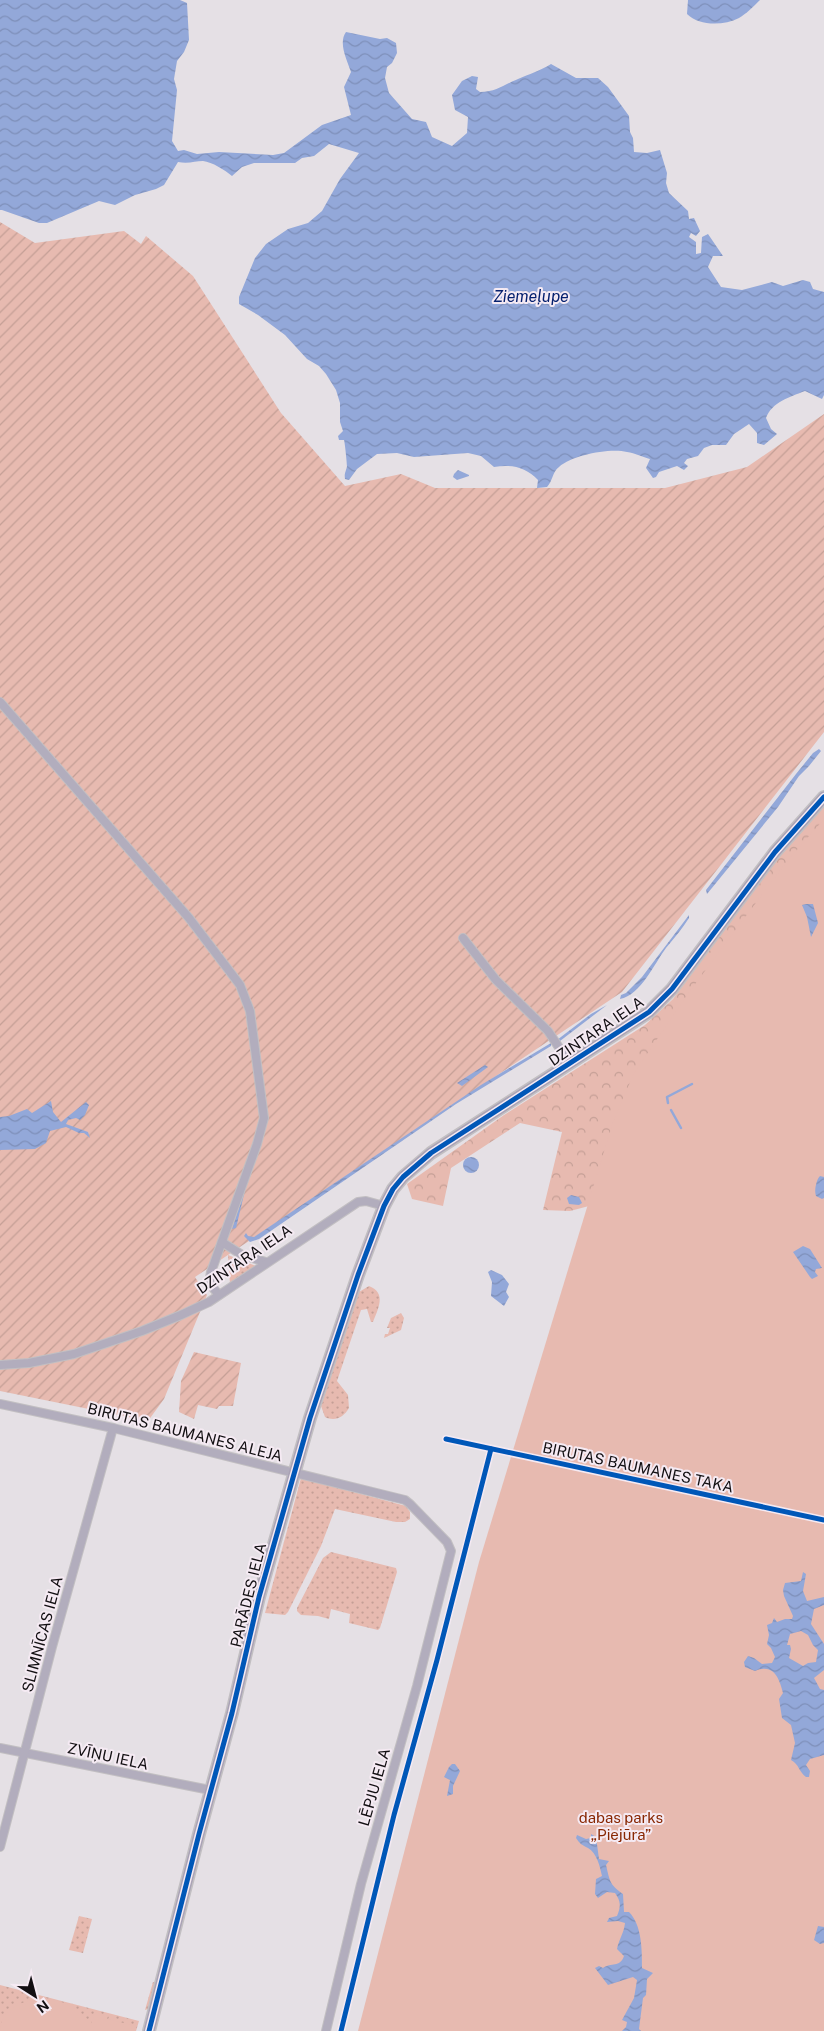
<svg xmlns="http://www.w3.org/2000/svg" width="824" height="2031" font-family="'Public Sans',sans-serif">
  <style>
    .grass { fill: url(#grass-dots) }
    .forest { fill: url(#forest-crowns) }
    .park { fill: #e7bab0 }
    .garden { fill: url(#garden-furrows) }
    .water { fill: url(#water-waves); fill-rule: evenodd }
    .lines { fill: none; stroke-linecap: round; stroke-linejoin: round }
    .stream { stroke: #93a8d9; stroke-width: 2.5 }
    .street-casing { stroke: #c2bfc2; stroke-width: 10 }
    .secondary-casing { stroke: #c2bfc2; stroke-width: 14 }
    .street { stroke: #b2adbd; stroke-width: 8 }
    .secondary { stroke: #a9a2b5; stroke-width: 11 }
    .cycleway-casing { stroke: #f5eaf3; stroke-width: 8 }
    .cycleway { stroke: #0057b8; stroke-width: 5 }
    .labels { text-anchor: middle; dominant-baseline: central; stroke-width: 4; stroke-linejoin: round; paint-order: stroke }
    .street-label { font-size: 15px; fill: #120f12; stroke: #f5eaf3 }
    .park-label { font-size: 15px; fill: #882703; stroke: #f5eaf3 }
    .water-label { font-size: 16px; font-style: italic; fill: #05206e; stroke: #f5eaf3 }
  </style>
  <defs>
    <pattern id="grass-dots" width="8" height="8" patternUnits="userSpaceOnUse" patternTransform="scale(1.25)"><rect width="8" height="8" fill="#e7bab0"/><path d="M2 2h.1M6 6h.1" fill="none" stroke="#c59f96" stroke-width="1.8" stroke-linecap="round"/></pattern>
    <pattern id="forest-crowns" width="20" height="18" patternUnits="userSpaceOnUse" patternTransform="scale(1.25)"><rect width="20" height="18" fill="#e7bab0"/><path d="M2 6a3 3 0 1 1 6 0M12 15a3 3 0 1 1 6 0" fill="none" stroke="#c59f96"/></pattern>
    <pattern id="garden-furrows" width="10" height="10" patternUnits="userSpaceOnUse" patternTransform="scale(1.25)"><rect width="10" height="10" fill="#e7bab0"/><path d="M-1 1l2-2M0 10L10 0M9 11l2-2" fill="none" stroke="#c59f96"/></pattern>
    <pattern id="water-waves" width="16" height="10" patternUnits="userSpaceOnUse" patternTransform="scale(1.25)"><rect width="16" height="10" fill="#93a8d9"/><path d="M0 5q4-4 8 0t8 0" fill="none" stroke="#7e8fb9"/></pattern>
  </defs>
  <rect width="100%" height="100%" fill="#e5e0e5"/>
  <g class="grass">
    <polygon points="228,1255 256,1266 230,1284"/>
    <path d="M 369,1286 C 387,1293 378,1309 373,1322 L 371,1322 L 367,1309 L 361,1310 L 337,1381 L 348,1395 L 349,1408 C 344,1417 335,1422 325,1417 L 321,1406 L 359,1292 Z"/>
    <polygon points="401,1313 404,1318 401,1330 384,1338 385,1334 388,1334 390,1328 387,1328 391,1318"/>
    <polygon points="301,1478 406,1506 410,1512 410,1519 405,1522 396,1522 335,1509 321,1546 288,1612 285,1615 265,1613"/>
    <polygon points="331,1552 396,1568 397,1572 380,1628 378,1630 349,1623 350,1614 331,1609 329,1619 318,1616 301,1615 297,1611 297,1608 323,1558"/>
    <polygon points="79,1916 92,1919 83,1953 69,1950"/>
    <polygon points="153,1982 156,1983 148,2009 145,2010"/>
    <polygon points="0,1985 139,2021 136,2031 0,2031"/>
  </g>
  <polygon class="forest" points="824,806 824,996 646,1191 570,1211 543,1210 562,1132 520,1123 451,1168 443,1206 412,1199 407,1184 504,1115 645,1025 673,999 781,854"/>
  <g class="park">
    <polygon points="824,819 824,2031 358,2031 479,1562 613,1122 634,1073 690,991 788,860"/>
    <path d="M 40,1998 C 61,1999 79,2007 91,2024 L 95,2012 L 108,2016 L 107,2019 L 132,2025 L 131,2031 L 0,2031 C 0,2010 22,2001 40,1998 Z"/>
  </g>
  <g class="garden">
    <polygon points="0,222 35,243 124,231 141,244 146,236 193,276 281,413 345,486 401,474 435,488 665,488 747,467 824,414 824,732 622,992 195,1277 207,1295 164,1399 148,1421 0,1391"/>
    <polygon points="194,1352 241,1363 233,1406 219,1406 217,1409 198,1405 194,1419 179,1412 181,1381"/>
  </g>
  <g class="water">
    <path d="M 0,0 L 180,0 L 187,3 L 189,40 L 184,52 L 177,61 L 174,79 L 177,90 L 172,141 L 178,151 L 184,150 L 197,154 L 219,152 L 273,155 L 284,153 L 322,125 L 351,115 L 344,87 L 351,72 C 347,60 338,43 346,32 L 380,39 L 387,38 L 396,43 L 397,53 L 392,63 L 387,67 L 385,78 L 389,93 L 412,119 L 426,122 L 432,137 L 452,146 L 467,133 L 468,117 L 455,110 L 452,95 L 462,81 L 472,76 L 478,77 L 476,89 L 480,92 C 497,92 503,85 518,79 C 529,74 540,71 551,64 L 576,78 L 598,78 L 608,87 L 629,116 L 630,132 L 633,138 L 634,152 L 647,153 L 660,150 L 667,173 L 666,183 L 669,193 L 688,211 L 689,219 L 694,218 L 700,231 L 696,236 L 691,233 L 689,237 L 696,242 L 696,254 L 701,253 L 702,237 L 708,234 L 723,256 L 713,256 L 708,267 L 721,287 L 742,290 L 772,282 L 783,286 L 803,280 L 810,282 L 813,289 L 824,292 L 824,395 L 822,399 L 805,391 C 790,397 772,402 766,418 L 771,429 L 777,434 L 764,445 L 757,443 L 757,433 L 749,424 L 734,434 L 726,445 L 712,445 L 704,448 L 698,456 L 687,459 L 684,463 L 688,466 L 684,470 L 677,466 L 659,472 L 656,477 L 653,478 L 646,468 L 650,459 C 643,457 635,453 627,452 C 609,448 573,455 559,467 C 552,472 553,481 547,487 L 537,488 L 538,480 C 526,467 511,464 494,467 L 481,456 L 468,453 L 414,457 L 397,453 L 377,454 L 357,469 L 349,480 L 345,479 C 344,473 346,472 347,466 C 347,463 345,443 344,440 L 339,440 L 338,436 L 343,431 L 340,422 L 340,403 L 336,390 L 326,374 L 319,366 L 307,359 L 285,335 L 258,315 L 239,304 L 239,297 L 255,258 L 266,244 L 288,229 L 308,223 L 322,211 L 340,179 L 359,153 L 329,144 L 314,156 L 302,158 L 295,163 L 254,163 L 242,167 L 232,176 C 225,170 212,162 203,161 C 195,161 189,164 178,162 L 164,185 L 156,189 L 135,195 L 115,205 L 99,201 L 47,223 L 39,223 L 2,210 L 0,210 Z"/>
    <path d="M 688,0 L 760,0 C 754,6 746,14 739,18 C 723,26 699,26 687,14 Z"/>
    <polygon points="458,470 469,475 469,476 457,480 453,477 454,474"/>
    <polygon points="819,749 821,751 809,766 799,776 778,807 707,894 706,890 796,774 813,753"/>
    <polygon points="806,904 813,904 818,923 811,937 807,917 802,905"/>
    <path d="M 689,915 L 689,918 C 682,929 674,938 666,948 C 654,964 641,995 620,999 L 621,995 L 626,993 L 642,977 Z"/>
    <polygon points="607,1005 560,1041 557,1040 591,1014"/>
    <polygon points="551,1043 551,1046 456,1104 259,1239 250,1242 244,1236 246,1233 248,1236 254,1237 481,1085"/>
    <polygon points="485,1065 488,1067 462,1086 457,1083"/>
    <polygon points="51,1101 53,1112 61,1122 86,1102 89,1105 85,1115 80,1120 76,1118 68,1120 66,1124 88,1132 90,1138 84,1133 79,1133 66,1127 50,1131 46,1143 35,1149 0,1150 0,1117 9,1116 27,1109 32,1113"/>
    <circle cx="471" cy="1165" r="8"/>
    <path d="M 820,1176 L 824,1177 L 824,1198 L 822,1199 L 816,1196 C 814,1191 816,1180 820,1176 Z"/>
    <polygon points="246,1186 236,1228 232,1229"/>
    <polygon points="571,1195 579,1197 582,1203 579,1205 569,1204 567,1198"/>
    <polygon points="803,1246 810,1249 822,1268 816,1269 815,1272 818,1276 812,1279 810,1277 793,1252"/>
    <polygon points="491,1270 502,1275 509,1284 506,1292 509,1297 504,1306 491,1296 492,1282 488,1272"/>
    <path d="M 803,1572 L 806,1574 L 803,1591 L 807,1601 L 824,1597 L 824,1605 L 814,1609 L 811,1624 L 824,1644 L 824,1670 L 814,1678 L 820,1689 L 824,1690 L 824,1755 L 810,1759 L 806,1765 L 810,1771 L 809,1777 L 806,1777 C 799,1772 799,1764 791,1760 L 795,1743 L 791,1725 L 782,1718 L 779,1699 L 783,1693 C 779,1677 773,1663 755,1671 L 745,1667 L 744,1662 L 748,1656 L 754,1658 L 762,1664 L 772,1663 L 775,1657 L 771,1648 L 767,1644 L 769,1635 L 767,1625 L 772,1623 L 774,1618 L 777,1622 L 785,1619 L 792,1619 L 793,1616 L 784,1596 L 783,1590 L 785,1583 L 801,1581 ZM 801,1631 L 808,1635 L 813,1645 L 818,1650 L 816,1662 L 808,1663 L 803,1666 L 789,1658 L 791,1649 L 790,1645 L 787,1645 L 790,1634 Z"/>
    <polygon points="452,1764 455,1764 460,1771 453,1786 453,1794 447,1796 450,1780 444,1777 449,1767"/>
    <path d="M 591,1829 L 591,1834 L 596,1837 L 599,1859 L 609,1861 L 606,1865 C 610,1881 609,1884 623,1894 L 624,1912 L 629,1912 C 642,1925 642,1950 642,1968 L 653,1973 L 647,1979 L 646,1995 L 643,1998 L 639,2029 L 641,2031 L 622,2031 L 626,2027 L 627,2022 L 622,2020 L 634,1998 L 637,1980 L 633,1977 L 608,1985 L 595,1968 L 599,1966 L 603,1968 C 611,1962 620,1968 624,1956 L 617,1949 C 619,1939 624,1933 625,1923 L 618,1921 L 607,1922 L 609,1918 L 617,1916 C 621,1907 621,1901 615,1893 L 607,1892 L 598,1898 L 595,1894 L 596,1879 L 602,1876 C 600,1867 597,1853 588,1848 C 582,1845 580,1844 576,1838 L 577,1835 L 586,1839 L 591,1838 Z"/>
    <polygon points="818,1926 824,1927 824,1943 820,1944 814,1940"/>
  </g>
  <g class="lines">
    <g class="stream">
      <polyline points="668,1103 667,1097 692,1084"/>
      <polyline points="671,1110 681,1128"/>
    </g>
    <g class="street-casing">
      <g id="street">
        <polyline points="0,702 189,918 240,985 250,1011 264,1118 257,1144 211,1272 209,1283 219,1295"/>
        <polyline points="463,938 496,980 548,1031 570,1064"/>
        <polyline points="222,1242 242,1255 266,1262"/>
        <polyline points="0,1365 29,1363 74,1354 142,1331 181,1315 209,1302 358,1202 366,1201 384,1206"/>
        <polyline points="0,1404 113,1428 405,1500 410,1504 447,1542 451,1551 417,1686 361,1884 326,2031"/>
        <polyline points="0,1748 210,1790"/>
        <polyline points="0,1847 52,1647 113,1428"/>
      </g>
    </g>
    <g class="secondary-casing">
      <polyline id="secondary" points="149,2031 199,1834 232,1713 259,1597 310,1418 358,1275 384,1206 393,1189 403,1177 431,1153 649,1012 672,989 775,852 824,797"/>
    </g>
    <use href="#street" class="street"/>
    <use href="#secondary" class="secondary"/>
    <g class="cycleway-casing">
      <g id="cycleway">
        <polyline points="446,1439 824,1520"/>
        <polyline points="149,2031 199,1834 232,1713 259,1597 310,1418 358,1275 384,1206 393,1189 403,1177 431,1153 649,1012 672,989 775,852 824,797"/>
        <polyline points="341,2031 394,1815 437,1660 491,1449"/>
      </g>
    </g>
    <use href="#cycleway" class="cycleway"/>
  </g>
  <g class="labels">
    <g class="street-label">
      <text transform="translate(596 1031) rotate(-34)">DZINTARA IELA</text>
      <text transform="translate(244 1259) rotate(-34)">DZINTARA IELA</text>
      <text transform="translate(185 1432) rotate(14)">BIRUTAS BAUMANES ALEJA</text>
      <text transform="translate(638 1467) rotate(12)">BIRUTAS BAUMANES TAKA</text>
      <text transform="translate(248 1595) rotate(-76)">PARĀDES IELA</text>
      <text transform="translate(42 1634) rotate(-75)">SLIMNĪCAS IELA</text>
      <text transform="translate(108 1756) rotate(12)">ZVĪŅU IELA</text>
      <text transform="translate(374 1787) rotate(-74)">LĒPJU IELA</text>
    </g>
    <g class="park-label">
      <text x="621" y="1817">dabas parks<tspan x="621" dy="17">„Piejūra”</tspan></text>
    </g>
    <g class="water-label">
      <text x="531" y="296">Ziemeļupe</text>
    </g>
  </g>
  <g transform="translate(35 1996) rotate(144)" stroke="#f5eaf3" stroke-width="4" paint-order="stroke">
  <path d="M0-4L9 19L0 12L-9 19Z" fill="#120f12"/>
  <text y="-8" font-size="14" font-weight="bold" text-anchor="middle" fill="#120f12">N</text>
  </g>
</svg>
